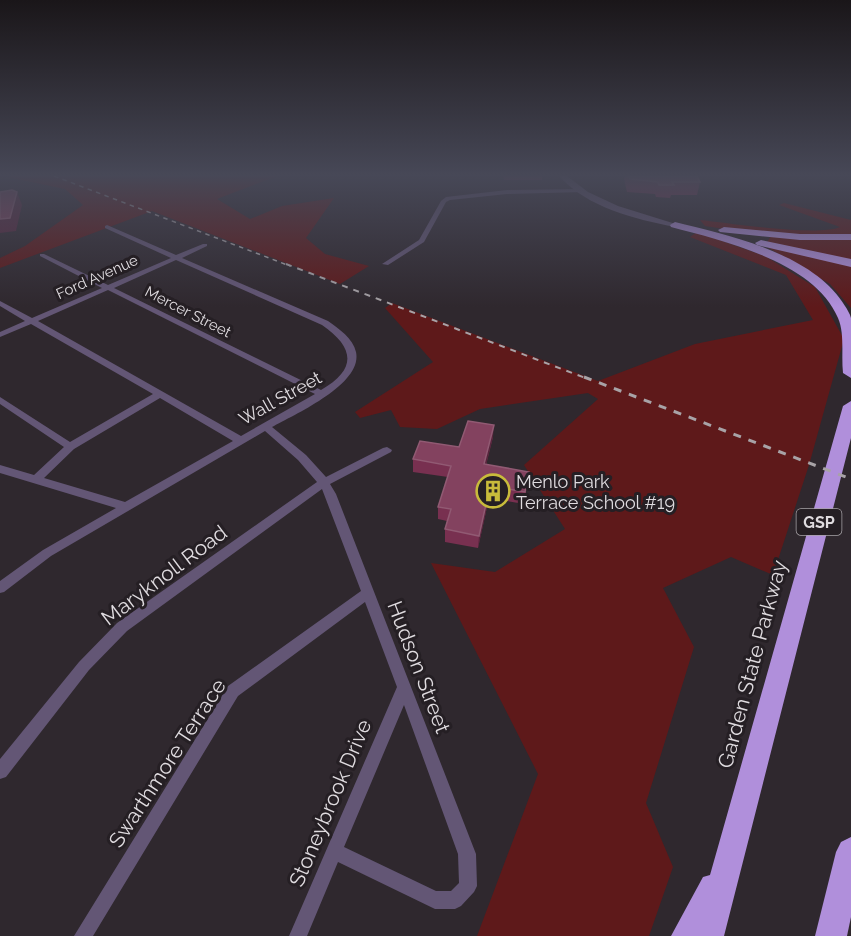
<svg xmlns="http://www.w3.org/2000/svg" width="851" height="936" font-family="Raleway,sans-serif">
  <style>
    .green { fill: #5e191a }
    .lines { fill: none; stroke-linecap: round; stroke-linejoin: round }
    .minor { fill: #635675; fill-rule: evenodd }
    .tertiary { fill: #635675; fill-rule: evenodd }
    .motorway { fill: #b08fdb; fill-rule: evenodd }
    .rail-far2 { stroke: #a8a3a7; stroke-width: 1.5; stroke-dasharray: 4.5 4.5; stroke-linecap: butt }
    .rail-far1 { stroke: #a8a3a7; stroke-width: 2; stroke-dasharray: 6 6; stroke-linecap: butt }
    .rail { stroke: #a8a3a7; stroke-width: 3; stroke-dasharray: 8 8; stroke-linecap: butt }
    .wall { fill: #783050 }
    .shaded-wall { fill: #56253c }
    .building { fill: #83425f; stroke: #915a73; stroke-width: 1.5 }
    .labels { text-anchor: middle; dominant-baseline: central; stroke-width: 6; stroke-linejoin: round; paint-order: stroke }
    .far-street-label { font-size: 15px; fill: #dfdbdf; stroke: #251f24 }
    .shield { fill: #251f24; stroke: #a7a3a7; stroke-width: 1.5 }
    .shield-label { font-size: 16px; font-weight: bold; fill: #dfdbdf }
    .street-label { font-size: 18px; fill: #dfdbdf; stroke: #251f24 }
    .poi-label { font-size: 18px; fill: #dfdbdf; stroke: #251f24; text-anchor: start }
    .near-street-label { font-size: 21px; fill: #dfdbdf; stroke: #251f24 }
  </style>
  <rect width="100%" height="100%" fill="#2f282e"/>
  <g class="green">
    <polygon points="10,176 277,176 217,199 250,219 282,206 334,198 306,238 325,254 369,266 340,284 152,211 0,268 0,258 25,246 83,205 65,189 7,177"/>
    <path d="M 784,203 L 851,220 L 851,260 L 767,242 L 771,236 L 705,226 L 700,220 C 730,223 816,237 840,227 L 779,205 Z"/>
    <polygon points="697,232 765,256 815,287 844,339 809,465 773,575 731,557 663,588 694,647 646,803 673,867 649,936 477,936 538,774 431,563 495,572 565,529 524,465 598,399 588,393 480,409 437,429 400,427 391,410 360,418 355,412 433,362 385,308 392,303 598,381 695,344 813,320 786,275 690,237"/>
    <polygon points="767,247 851,265 851,308 830,284"/>
  </g>
  <g class="lines">
    <g class="minor">
      <polygon points="581,189 584,191 583,192 507,194 450,200 446,202 424,242 388,265 382,264 419,240 441,201 446,197 507,190"/>
      <path d="M 107,225 L 176,255 L 203,244 L 207,244 L 207,246 L 182,258 L 328,321 C 339,329 353,338 356,352 C 363,384 295,414 272,427 L 306,455 L 326,477 L 383,448 L 387,447 L 392,450 L 391,452 L 330,484 L 336,494 L 476,854 L 477,886 L 474,892 L 461,906 L 455,909 L 435,909 L 338,862 L 307,936 L 289,936 L 397,687 L 365,602 L 238,696 L 93,936 L 74,936 L 228,686 L 361,591 L 322,489 L 127,631 L 89,670 L 6,777 L 0,779 L 0,759 L 79,662 L 117,623 L 317,482 L 298,460 L 265,431 L 51,556 L 4,592 L 0,593 L 0,581 L 43,550 L 116,508 L 0,473 L 0,465 L 34,475 L 64,447 L 0,404 L 0,397 L 70,442 L 153,394 L 31,324 L 0,337 L 0,332 L 25,321 L 0,306 L 0,301 L 32,318 L 102,288 L 40,256 L 40,254 L 44,254 L 108,285 L 171,258 L 105,228 L 105,226 ZM 176,260 L 322,325 C 354,347 358,369 321,390 L 114,288 ZM 108,290 L 315,394 L 241,436 L 38,321 ZM 160,398 L 233,441 L 125,502 L 44,478 L 74,449 ZM 404,705 L 458,854 L 459,883 L 451,891 L 436,891 L 344,847 Z"/>
    </g>
    <path class="tertiary" d="M 559,176 L 567,176 L 588,192 L 618,206 L 679,225 L 675,227 C 635,219 588,208 559,176 Z"/>
    <g class="motorway">
      <path d="M 675,222 C 729,235 814,254 845,306 C 847,309 850,314 851,318 C 851,336 851,359 851,378 L 843,373 C 841,355 845,334 838,318 C 815,262 724,241 671,227 L 670,225 Z"/>
      <polygon points="724,227 800,234 851,234 851,240 800,240 720,232 718,230"/>
      <polygon points="761,240 851,259 851,267 757,245 755,243"/>
      <polygon points="851,401 851,438 724,936 671,936 703,877 710,875 843,406"/>
      <polygon points="851,837 851,917 847,936 815,936 836,852 841,842"/>
    </g>
    <polyline class="rail-far2" points="54,176 290,266"/>
    <polyline class="rail-far1" points="286,264 588,379"/>
    <polyline class="rail" points="584,377 851,479"/>
  </g>
  <g class="wall">
    <polygon points="503,176 542,176 542,180 504,180"/>
    <polygon points="625,176 697,176 700,182 697,195 671,195 670,198 656,197 655,194 627,192 624,179"/>
    <polygon points="493,437 486,465 529,472 524,504 489,498 478,548 445,542 445,529 447,521 438,519 438,507 448,477 413,472 413,459 459,447"/>
  </g>
  <g class="shaded-wall">
    <polygon points="17,192 22,205 16,231 0,233 0,219"/>
    <polygon points="494,425 493,437 483,477 484,464"/>
    <polygon points="490,486 489,498 478,548 479,536"/>
  </g>
  <g class="building">
    <polygon points="629,176 697,176 700,182 672,182 674,185 659,185 658,182 630,179"/>
    <polygon points="12,190 17,192 10,218 0,219 0,192"/>
    <polygon points="468,421 494,425 484,464 529,472 525,492 490,486 479,536 445,529 451,509 438,507 451,466 413,459 420,441 459,447"/>
  </g>
  <linearGradient id="sky" x2="0" y2="1"><stop stop-color="#1a1619"/><stop offset="0.57" stop-color="#474857"/><stop offset="1" stop-color="#474857" stop-opacity="0"/></linearGradient>
  <rect width="851" height="307" fill="url(#sky)"/>
  <defs>
    <g id="building-ring" transform="scale(1.725)"><circle r="9.5" fill="#251f24" stroke="#c8bb3b" stroke-width="1.5"/><path d="M-4-6H4V6H1V3H-1V6H-4ZM-2.5-4.3h1.7v1.8h-1.7ZM.8-4.3h1.7v1.8H.8ZM-2.5-1h1.7V.8h-1.7ZM.8-1h1.7V.8H.8Z" fill="#c8bb3b"/></g>
  </defs>
  <g fill-rule="evenodd">
    <use href="#building-ring" x="493" y="491"/>
  </g>
  <g class="labels">
    <g class="far-street-label">
      <text transform="translate(97 277) rotate(-24)">Ford Avenue</text>
      <text transform="translate(188 312) rotate(27)">Mercer Street</text>
    </g>
    <rect class="shield" x="796.5" y="509" width="45" height="26" rx="4.5"/>
    <g class="shield-label">
      <text x="819" y="522">GSP</text>
    </g>
    <g class="street-label">
      <text transform="translate(280 398) rotate(-29)">Wall Street</text>
    </g>
    <g class="poi-label">
      <text x="516" y="481">Menlo Park<tspan x="516" dy="21">Terrace School #19</tspan></text>
    </g>
    <g class="near-street-label">
      <text transform="translate(164 575) rotate(-37)">Maryknoll Road</text>
      <text transform="translate(752 664) rotate(-75)">Garden State Parkway</text>
      <text transform="translate(419 667) rotate(69)">Hudson Street</text>
      <text transform="translate(167 763) rotate(-57)">Swarthmore Terrace</text>
      <text transform="translate(330 803) rotate(-67)">Stoneybrook Drive</text>
    </g>
  </g>
</svg>
